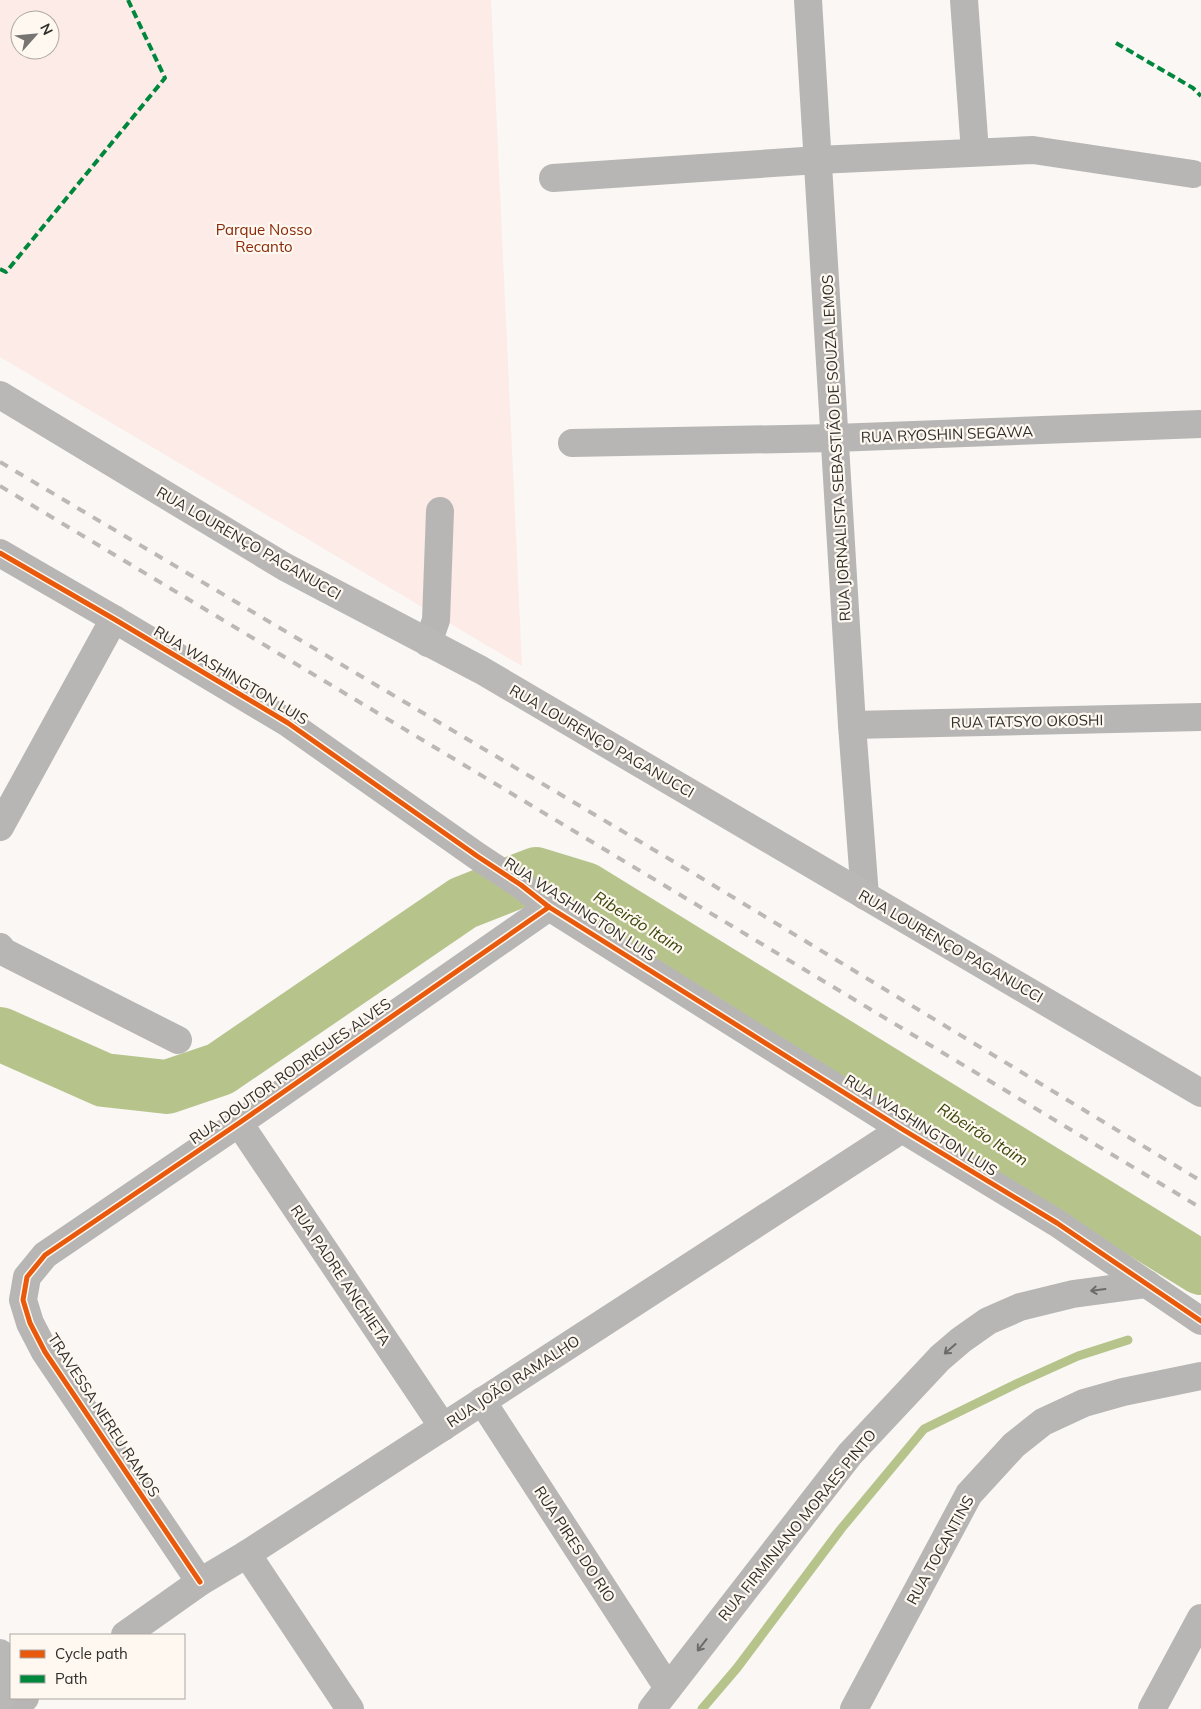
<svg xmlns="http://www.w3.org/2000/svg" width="1201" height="1709" font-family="Mulish,sans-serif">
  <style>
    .green { fill: #fcebe6; fill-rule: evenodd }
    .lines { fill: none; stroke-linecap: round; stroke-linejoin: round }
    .stream { stroke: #b6c48c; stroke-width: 9 }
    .river { stroke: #b6c48c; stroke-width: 54 }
    .minor { stroke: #b8b6b4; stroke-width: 28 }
    .major { stroke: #bab8b7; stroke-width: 28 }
    .rail { stroke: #bbb9b8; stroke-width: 4; stroke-dasharray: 9 9; stroke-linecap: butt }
    .quiet { stroke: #00873e; stroke-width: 4; stroke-dasharray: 8 4; stroke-linecap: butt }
    .cycleway-casing { stroke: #fef8f0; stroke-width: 8 }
    .cycleway { stroke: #e8590c; stroke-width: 5 }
    .oneway { stroke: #6d6b69 }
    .labels { text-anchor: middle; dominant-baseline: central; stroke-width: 4.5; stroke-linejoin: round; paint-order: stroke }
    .park-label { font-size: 15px; fill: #892708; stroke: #fef8f0 }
    .street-label { font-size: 15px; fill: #302e2b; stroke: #fef8f0 }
    .water-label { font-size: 16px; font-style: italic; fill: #394609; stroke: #fef8f0 }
  </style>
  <rect width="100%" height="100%" fill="#faf7f4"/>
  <path class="green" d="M 0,0 L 491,0 L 522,666 L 0,357 ZM 20,20 L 50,20 L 50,50 L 20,50 Z"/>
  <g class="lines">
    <g class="stream">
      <polyline points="1114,1216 1116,1241"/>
      <polyline points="702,1709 737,1668 841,1529 924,1429 1018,1383 1078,1356 1128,1340"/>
    </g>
    <polyline class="river" points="0,1034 104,1080 167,1087 220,1069 463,903 536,874 585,889 1201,1268"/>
    <g class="minor">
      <polyline points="808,0 852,725 865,896"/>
      <polyline points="964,0 975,152"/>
      <polyline points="553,178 818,160 1033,150 1193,174"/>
      <polyline points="572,443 835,438 1201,424"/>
      <polyline points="0,553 114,619 288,723 477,856 521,885 549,907 902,1129 1057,1223 1201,1321"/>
      <polyline points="428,643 436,620 440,511"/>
      <polyline points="852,725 1201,717"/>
      <polyline points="0,827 114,619"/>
      <polyline points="0,947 4,952 178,1040"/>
      <polyline points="239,1123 443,1427"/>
      <polyline points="482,1401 668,1688"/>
      <polyline points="247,1554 350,1709"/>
      <polyline points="200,1582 45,1352 30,1323 23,1300 27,1277 45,1255 239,1123 549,907"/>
      <polyline points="125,1635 200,1582 247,1554 902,1129"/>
      <polyline points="1,1709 25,1698"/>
      <polyline points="652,1709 850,1454 940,1358 961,1340 988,1321 1020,1307 1073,1294 1147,1284"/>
      <polyline points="854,1709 969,1494 1014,1445 1043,1422 1084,1403 1123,1392 1201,1376"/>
      <polyline points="1152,1709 1201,1618"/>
    </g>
    <g class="major">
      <polyline points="0,395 285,567 481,670 1201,1093"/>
      <path d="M 0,1653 C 2,1669 4,1684 0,1699"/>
    </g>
    <g class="rail">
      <polyline points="0,462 698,876 1201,1181"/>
      <polyline points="0,486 1201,1208"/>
    </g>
    <g class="quiet">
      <polyline points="1116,43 1193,88 1201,96"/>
      <polyline points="0,269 6,272 165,78 128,0"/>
    </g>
    <g class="cycleway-casing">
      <g id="cycleway">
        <polyline points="0,553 114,619 288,723 477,856 521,885 549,907 902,1129 1057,1223 1201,1321"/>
        <polyline points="200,1582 45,1352 30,1323 23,1300 27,1277 45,1255 239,1123 549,907"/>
      </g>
    </g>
    <use href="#cycleway" class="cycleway"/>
  </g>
  <defs><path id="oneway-shaft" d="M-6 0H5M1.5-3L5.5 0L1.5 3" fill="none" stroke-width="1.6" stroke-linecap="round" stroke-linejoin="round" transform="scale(1.25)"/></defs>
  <g class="oneway">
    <use href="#oneway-shaft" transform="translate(1098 1290) rotate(173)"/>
    <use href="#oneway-shaft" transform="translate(950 1349) rotate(139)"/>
    <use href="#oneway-shaft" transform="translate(702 1645) rotate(128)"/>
  </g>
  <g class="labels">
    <g class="park-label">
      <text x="264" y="229">Parque Nosso<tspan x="264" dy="17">Recanto</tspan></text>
    </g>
    <g class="street-label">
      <text transform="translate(947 434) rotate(-2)">RUA RYOSHIN SEGAWA</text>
      <text transform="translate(836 448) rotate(-93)">RUA JORNALISTA SEBASTIÃO DE SOUZA LEMOS</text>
      <text transform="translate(249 543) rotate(30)">RUA LOURENÇO PAGANUCCI</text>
      <text transform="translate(231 675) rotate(31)">RUA WASHINGTON LUIS</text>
      <text transform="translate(1027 721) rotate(-1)">RUA TATSYO OKOSHI</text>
      <text transform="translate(602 741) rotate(30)">RUA LOURENÇO PAGANUCCI</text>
      <text transform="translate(580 909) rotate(33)">RUA WASHINGTON LUIS</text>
      <text transform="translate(951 946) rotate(30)">RUA LOURENÇO PAGANUCCI</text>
      <text transform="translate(290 1071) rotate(-35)">RUA DOUTOR RODRIGUES ALVES</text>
      <text transform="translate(921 1125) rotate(32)">RUA WASHINGTON LUIS</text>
      <text transform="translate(341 1275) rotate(56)">RUA PADRE ANCHIETA</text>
      <text transform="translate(513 1381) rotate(-33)">RUA JOÃO RAMALHO</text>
      <text transform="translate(104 1415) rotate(57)">TRAVESSA NEREU RAMOS</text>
      <text transform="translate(797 1525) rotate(-51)">RUA FIRMINIANO MORAES PINTO</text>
      <text transform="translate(575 1544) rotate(57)">RUA PIRES DO RIO</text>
      <text transform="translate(940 1550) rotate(-61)">RUA TOCANTINS</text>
    </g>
    <g class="water-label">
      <text transform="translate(639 922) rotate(32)">Ribeirão Itaim</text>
      <text transform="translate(983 1134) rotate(32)">Ribeirão Itaim</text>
    </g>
  </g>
  <rect x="10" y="1634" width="175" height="65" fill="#fef8f0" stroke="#aca7a1"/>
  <rect x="20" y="1650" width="25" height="8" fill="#e8590c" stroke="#aca7a1"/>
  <text x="55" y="1659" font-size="15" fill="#302e2b">Cycle path</text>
  <rect x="20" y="1675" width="25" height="8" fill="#00873e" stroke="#aca7a1"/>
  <text x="55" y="1684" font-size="15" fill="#302e2b">Path</text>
  <g transform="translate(35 35) rotate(63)"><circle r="24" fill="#fef8f0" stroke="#aca7a1"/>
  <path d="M0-4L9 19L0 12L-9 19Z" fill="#777471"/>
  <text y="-8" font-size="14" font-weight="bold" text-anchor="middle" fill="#302e2b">N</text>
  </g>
</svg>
